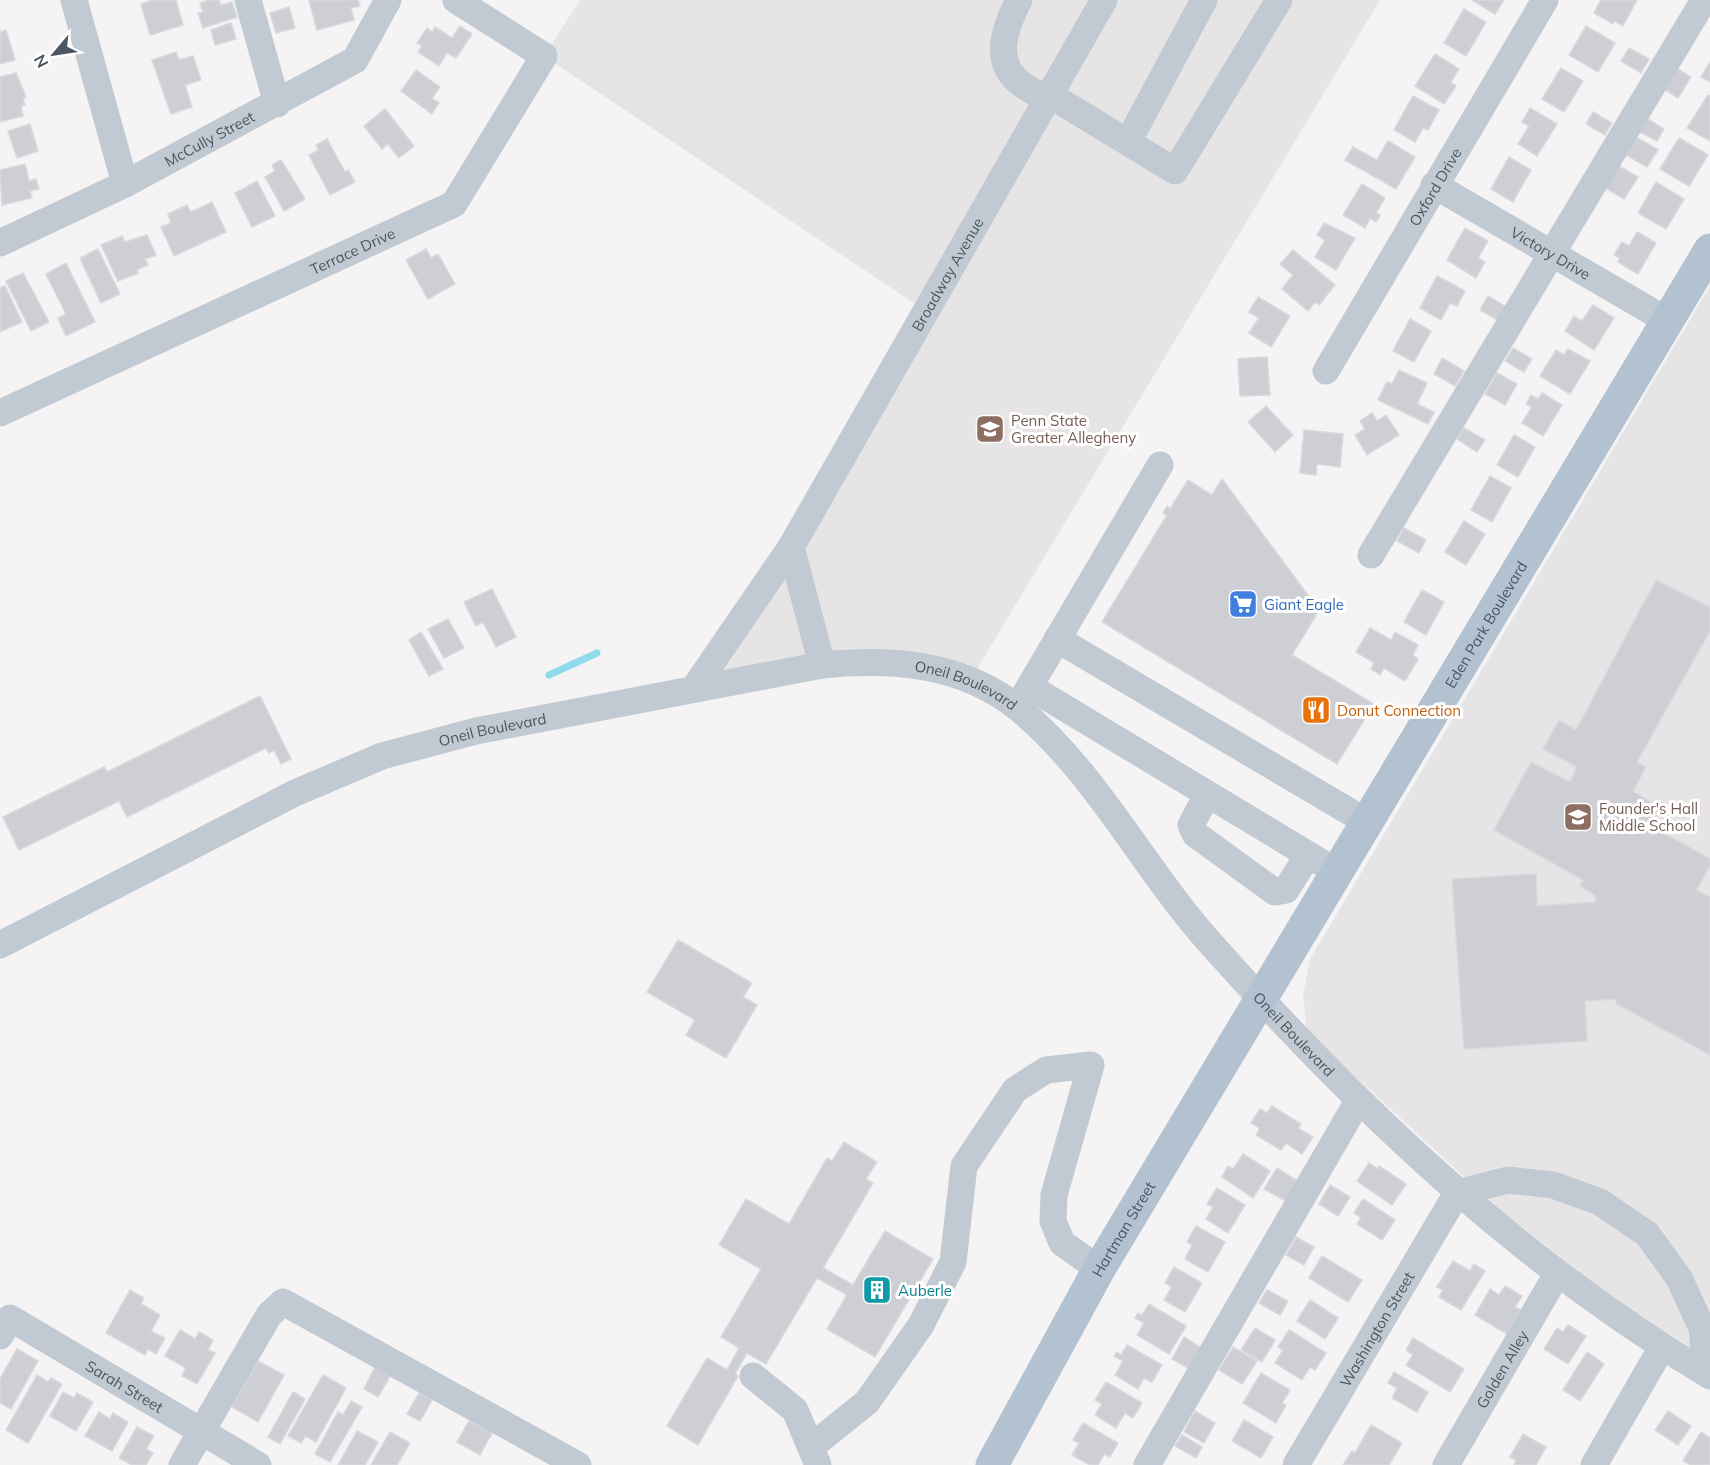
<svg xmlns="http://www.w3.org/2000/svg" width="1710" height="1465" font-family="Mulish,sans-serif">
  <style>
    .education { fill: #e6e4e5 }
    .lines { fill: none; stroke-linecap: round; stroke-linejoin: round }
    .stream { stroke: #90daee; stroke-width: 7 }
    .building { fill: #cdcfd5; stroke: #d7d9de; stroke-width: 1.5 }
    .minor { stroke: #c1cad2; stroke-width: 27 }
    .major { stroke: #b3c2d1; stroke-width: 33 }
    .labels { text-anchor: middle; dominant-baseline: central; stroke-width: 6; stroke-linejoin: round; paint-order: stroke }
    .street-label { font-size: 15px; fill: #4a5661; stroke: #fff }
    .education-label { font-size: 15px; fill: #785e54; stroke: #fff; text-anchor: start }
    .shop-label { font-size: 15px; fill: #366cbe; stroke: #fff; text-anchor: start }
    .food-label { font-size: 15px; fill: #c56008; stroke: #fff; text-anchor: start }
    .culture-label { font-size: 15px; fill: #0d838f; stroke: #fff; text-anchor: start }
  </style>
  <rect width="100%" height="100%" fill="#f5f3f3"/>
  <g class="education">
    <polygon points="580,0 1380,0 971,679 922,665 695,687 926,311 544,56"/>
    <polygon points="1710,286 1710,1360 1606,1294 1497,1207 1307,1032 1303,995 1310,959"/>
  </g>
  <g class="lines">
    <polyline class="stream" points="549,675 597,653"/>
  </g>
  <g class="building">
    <polygon points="153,0 176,0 183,25 150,35 141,4"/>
    <polygon points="209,0 219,0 221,5 232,2 237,17 203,28 198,13 203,12 200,3"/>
    <polygon points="309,0 358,0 360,6 351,8 354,20 317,30"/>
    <polygon points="1472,0 1504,0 1495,14"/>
    <polygon points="1601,0 1637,0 1623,26 1615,21 1613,24 1594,13"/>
    <polygon points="289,7 295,28 276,33 270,13"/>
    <polygon points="1464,9 1486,22 1466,56 1444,43"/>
    <polygon points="231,23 236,39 215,45 211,30"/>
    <polygon points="460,26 472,34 456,58 447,53 439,66 418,52 422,46 417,43 427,28 432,32 435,27 452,38"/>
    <polygon points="1586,26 1615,43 1598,72 1569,55"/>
    <polygon points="6,30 15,60 0,64 0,32"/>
    <polygon points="1629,48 1649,59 1641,73 1621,61"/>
    <polygon points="176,52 179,60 193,56 201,80 185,85 192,107 171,114 152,60"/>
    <polygon points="1435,54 1459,69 1451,82 1456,86 1444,104 1415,86"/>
    <polygon points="1710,62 1710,82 1701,77"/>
    <polygon points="1561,68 1583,81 1564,112 1542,99"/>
    <polygon points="1676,68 1691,77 1678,98 1664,89"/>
    <polygon points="416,70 440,87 432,98 439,103 432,114 401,91"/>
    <polygon points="16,73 26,97 23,98 25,105 21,106 23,116 0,122 0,77"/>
    <polygon points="1708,95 1710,96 1710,141 1687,128"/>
    <polygon points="1413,96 1439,110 1428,130 1423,128 1415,142 1394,130"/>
    <polygon points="1530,108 1557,124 1537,156 1518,144 1529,126 1522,122"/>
    <polygon points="385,109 414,146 399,158 388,144 382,149 364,126"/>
    <polygon points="1593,112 1612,123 1605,135 1586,124"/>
    <polygon points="1646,118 1664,129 1657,141 1638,131"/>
    <polygon points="30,124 38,151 17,158 8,131"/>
    <polygon points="1636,137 1658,150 1647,167 1626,155"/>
    <polygon points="1679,138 1708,155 1689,186 1660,169"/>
    <polygon points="327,139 345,172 348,170 355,182 330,195 309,155 319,150 316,145"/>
    <polygon points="1388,141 1415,157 1396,189 1345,160 1353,147 1377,160"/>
    <polygon points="1509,157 1531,170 1513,202 1491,189"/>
    <polygon points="281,160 305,199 284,211 265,177 275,171 272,165"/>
    <polygon points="25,164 29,181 36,179 39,189 30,191 32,198 2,205 0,170"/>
    <polygon points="1619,166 1638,177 1624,199 1605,188"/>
    <polygon points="257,181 275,216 252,227 235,193"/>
    <polygon points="1656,182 1684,199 1666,229 1638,213"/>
    <polygon points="1362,184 1385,198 1376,213 1380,215 1376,222 1370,218 1365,228 1343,215"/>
    <polygon points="212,202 226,232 174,256 161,227 171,223 168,214 187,205 191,212"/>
    <polygon points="1324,223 1355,238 1336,270 1315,257 1325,240 1317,235"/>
    <polygon points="1465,228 1488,241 1478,258 1485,262 1476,278 1447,260"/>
    <polygon points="1637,232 1656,243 1638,274 1618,262 1620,258 1614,255 1622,242 1629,246"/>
    <polygon points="147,235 156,255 145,259 148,265 137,270 138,273 118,281 101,245 122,236 125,242"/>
    <polygon points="98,249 120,294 101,303 80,258"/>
    <polygon points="426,249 431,258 438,254 455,284 428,299 406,260"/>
    <polygon points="1293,250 1335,285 1319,305 1315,302 1308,311 1282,289 1293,275 1280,264"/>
    <polygon points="66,263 95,322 66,336 58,318 66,314 46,274"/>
    <polygon points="23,273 49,322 31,331 6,281"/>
    <polygon points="1437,276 1465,291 1457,306 1450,303 1441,320 1420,308"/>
    <polygon points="5,286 22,322 0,332 0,288"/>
    <polygon points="1488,296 1506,307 1499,321 1480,310"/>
    <polygon points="1258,297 1290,316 1271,347 1249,333 1259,318 1249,312"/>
    <polygon points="1593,305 1614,318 1594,350 1565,331 1574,316 1582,321"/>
    <polygon points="1410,319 1431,331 1414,362 1393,351"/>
    <polygon points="1513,348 1532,359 1524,372 1505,361"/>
    <polygon points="1568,349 1590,361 1570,394 1540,376 1556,350 1564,355"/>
    <polygon points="1267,357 1270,395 1240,396 1238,359"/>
    <polygon points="1442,358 1464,371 1455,386 1434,374"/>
    <polygon points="1399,370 1427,383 1417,404 1434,412 1428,424 1378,400 1387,382 1392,384"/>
    <polygon points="1497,373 1517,384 1505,405 1485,394"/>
    <polygon points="1542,393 1562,405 1543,436 1522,423 1532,407 1526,404 1531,395 1538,399"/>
    <polygon points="1266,406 1293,435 1275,452 1248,422"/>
    <polygon points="1372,413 1377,421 1386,415 1399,435 1367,455 1355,435 1365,429 1360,421"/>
    <polygon points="1464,428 1485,440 1477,452 1457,439"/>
    <polygon points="1304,430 1343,434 1340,467 1317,464 1316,475 1300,473"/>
    <polygon points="1514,435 1535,447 1518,477 1497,465"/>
    <polygon points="1490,476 1511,488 1492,522 1471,510"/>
    <polygon points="1222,479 1319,610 1292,655 1374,704 1337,764 1102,622 1167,515 1163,513 1167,506 1170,509 1188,480 1212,495"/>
    <polygon points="1464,521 1485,534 1466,565 1445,552"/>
    <polygon points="1404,528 1426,540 1419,553 1397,541"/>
    <polygon points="1656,580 1710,607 1710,631 1637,762 1646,767 1633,791 1660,808 1650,825 1710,859 1710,866 1696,890 1710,897 1710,1055 1617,1004 1615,999 1585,1001 1587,1041 1464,1049 1452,879 1536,874 1537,906 1596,902 1595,895 1580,886 1583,880 1494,830 1531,762 1570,782 1577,767 1543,749 1559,720 1576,730"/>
    <polygon points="492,589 516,637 496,647 483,622 476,626 464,602"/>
    <polygon points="1422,590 1444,602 1426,635 1404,622"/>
    <polygon points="448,619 464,648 444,658 428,629"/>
    <polygon points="1370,628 1391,640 1395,632 1418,645 1413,655 1418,659 1405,681 1384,668 1380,675 1371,669 1374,663 1356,652"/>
    <polygon points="421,632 443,669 429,676 409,640"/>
    <polygon points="260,696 291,759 281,764 274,750 269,753 266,748 127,817 119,801 19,850 3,817 104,767 107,772"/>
    <polygon points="678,940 752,983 743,997 757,1005 726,1058 686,1035 695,1020 647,992"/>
    <polygon points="1272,1106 1301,1124 1298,1128 1313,1137 1302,1154 1286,1143 1281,1150 1256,1135 1260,1128 1251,1123 1260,1109 1267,1113"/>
    <polygon points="844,1142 877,1162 866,1179 873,1183 823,1268 853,1285 885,1231 933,1259 875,1357 827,1329 847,1295 817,1278 766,1364 747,1353 735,1374 738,1376 698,1445 667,1426 707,1358 727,1370 739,1348 721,1337 761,1269 719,1245 746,1199 789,1224 827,1158 832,1161"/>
    <polygon points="1243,1154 1270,1171 1253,1198 1222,1177 1228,1166 1233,1169"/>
    <polygon points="1369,1163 1378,1169 1379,1166 1406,1184 1392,1205 1357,1181"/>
    <polygon points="1277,1168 1299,1182 1287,1202 1264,1189"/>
    <polygon points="1330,1185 1350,1197 1338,1216 1319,1204"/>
    <polygon points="1217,1188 1245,1205 1228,1233 1206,1219 1213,1207 1207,1204"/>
    <polygon points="1363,1199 1395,1220 1382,1240 1357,1224 1361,1218 1354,1213"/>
    <polygon points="1196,1226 1225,1242 1208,1272 1185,1259 1192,1245 1187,1242"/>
    <polygon points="1296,1237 1314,1247 1304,1265 1286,1255"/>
    <polygon points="1322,1256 1362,1280 1348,1302 1309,1278"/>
    <polygon points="1453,1261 1470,1271 1474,1264 1485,1271 1461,1310 1439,1297 1443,1290 1437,1287"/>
    <polygon points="1174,1267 1202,1283 1185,1312 1164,1300 1172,1287 1165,1283"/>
    <polygon points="1505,1286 1522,1296 1515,1307 1521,1310 1507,1334 1475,1315 1490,1289 1499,1295"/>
    <polygon points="130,1290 144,1298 141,1304 160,1315 151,1331 165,1338 156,1354 148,1349 145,1355 106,1333"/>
    <polygon points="1267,1290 1288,1301 1280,1315 1259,1303"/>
    <polygon points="1310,1300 1338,1318 1325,1339 1297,1321"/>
    <polygon points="1149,1304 1186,1326 1169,1354 1137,1335 1144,1323 1135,1318 1138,1313 1142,1315"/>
    <polygon points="1568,1325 1586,1336 1568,1364 1544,1349 1557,1328 1563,1332"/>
    <polygon points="1255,1328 1275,1340 1262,1362 1241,1350"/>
    <polygon points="180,1330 195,1339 199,1332 213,1340 208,1350 215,1353 197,1384 182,1376 186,1368 165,1356"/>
    <polygon points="1289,1330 1326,1353 1315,1370 1310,1367 1302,1380 1275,1363 1283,1350 1278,1347"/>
    <polygon points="1184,1337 1203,1349 1191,1370 1172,1359"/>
    <polygon points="1413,1338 1464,1369 1450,1392 1406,1365 1413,1355 1406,1350"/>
    <polygon points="1127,1345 1162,1365 1152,1382 1144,1378 1138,1389 1115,1375 1123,1361 1114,1356 1117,1352 1121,1355"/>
    <polygon points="1233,1347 1257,1361 1242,1384 1219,1370"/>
    <polygon points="17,1349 38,1361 11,1409 0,1403 0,1379"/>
    <polygon points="1587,1352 1604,1364 1580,1401 1563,1390"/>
    <polygon points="258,1361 284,1375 258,1422 232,1407"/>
    <polygon points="375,1367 390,1376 378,1397 364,1389"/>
    <polygon points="1394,1372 1428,1392 1417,1412 1392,1398 1397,1388 1388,1383"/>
    <polygon points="1261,1373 1290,1390 1282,1403 1286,1405 1276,1423 1243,1403"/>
    <polygon points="37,1375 48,1382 51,1378 62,1384 28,1443 6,1430"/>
    <polygon points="323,1375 346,1388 316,1442 305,1436 301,1443 288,1436"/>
    <polygon points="1106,1382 1142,1403 1133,1418 1125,1413 1116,1428 1095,1415 1102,1404 1095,1400"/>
    <polygon points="63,1392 74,1398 77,1393 93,1402 76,1431 50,1416"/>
    <polygon points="293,1392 305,1399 280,1444 268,1437"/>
    <polygon points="419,1393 432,1400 420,1421 407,1414"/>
    <polygon points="351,1401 362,1407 330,1462 315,1454 338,1412 343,1415"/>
    <polygon points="1195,1411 1215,1423 1204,1443 1184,1432"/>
    <polygon points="1668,1411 1691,1426 1678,1445 1655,1430"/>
    <polygon points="99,1412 110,1419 113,1413 128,1422 112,1451 85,1436"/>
    <polygon points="1244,1420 1273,1437 1261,1458 1232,1441"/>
    <polygon points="469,1421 492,1433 480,1455 457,1442"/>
    <polygon points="1083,1423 1118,1443 1110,1457 1104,1454 1098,1465 1090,1465 1072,1455 1079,1443 1073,1440"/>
    <polygon points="1371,1425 1402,1443 1389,1465 1343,1465 1352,1451 1355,1453"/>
    <polygon points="137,1427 154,1436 146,1449 153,1453 146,1465 132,1465 119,1458"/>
    <polygon points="357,1431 378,1442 365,1465 338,1465"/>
    <polygon points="390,1432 410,1443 397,1465 371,1465"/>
    <polygon points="1701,1432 1710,1438 1710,1465 1691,1465 1683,1461"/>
    <polygon points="1523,1434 1546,1447 1536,1465 1514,1465 1516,1460 1510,1457"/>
    <polygon points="1182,1435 1202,1447 1196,1458 1175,1446"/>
  </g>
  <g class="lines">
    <g class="minor">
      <polyline points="74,0 125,184"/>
      <polyline points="248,0 277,104"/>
      <path d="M 1019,0 C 1006,25 992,60 1019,82 C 1027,89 1038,94 1047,99"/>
      <polyline points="1050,95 1175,171 1279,0"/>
      <polyline points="1128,142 1204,0"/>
      <path id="s1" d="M 1434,185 L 1668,321"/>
      <path id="s2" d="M 0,243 L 125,184 L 355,60 L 388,0"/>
      <path id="s3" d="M 1326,371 L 1545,0"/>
      <path id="s4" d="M 0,413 L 454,204 L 544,56 L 456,0"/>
      <polyline points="791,547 822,665"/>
      <polyline points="1371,555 1704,0"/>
      <polyline points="1057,639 1367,822"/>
      <path id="s5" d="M 695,687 L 791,547 L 1104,0"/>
      <polyline points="1030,687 1337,872"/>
      <polyline points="1021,701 1160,465"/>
      <polyline points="1207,795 1191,825 1195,834 1275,892 1286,890 1308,855"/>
      <path id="s6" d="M 0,945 L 295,793 L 382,756 L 476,731 L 822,665 C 892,658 961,663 1018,708 C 1097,773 1144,870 1212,945 C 1359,1110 1519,1262 1710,1376"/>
      <path id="s7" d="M 0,1336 L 10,1318 L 258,1465"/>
      <polyline points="753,1376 795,1410 818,1465"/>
      <polyline points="811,1447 867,1402 921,1325 953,1262 964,1166 1015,1090 1046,1070 1091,1065 1054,1195 1053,1221 1062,1243 1099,1269"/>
      <polyline points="182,1465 269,1315 283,1302 578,1465"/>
      <polyline points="1147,1465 1358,1101"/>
      <path id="s8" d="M 1296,1465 L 1457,1193 L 1508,1180 L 1553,1185 L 1600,1202 L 1647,1234 L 1679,1278 L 1702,1328 L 1706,1373 L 1710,1371"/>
      <path id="s9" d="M 1446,1465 L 1557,1274"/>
      <polyline points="1594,1465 1662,1347"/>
    </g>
    <path class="major" id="s10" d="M 992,1465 L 1099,1269 L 1710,250"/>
  </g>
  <defs>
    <g id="university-square" transform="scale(1.5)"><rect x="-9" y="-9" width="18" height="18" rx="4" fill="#8d6e63" stroke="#fff"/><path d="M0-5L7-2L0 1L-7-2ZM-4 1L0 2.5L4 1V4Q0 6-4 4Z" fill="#fff"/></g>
    <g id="supermarket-square" transform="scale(1.5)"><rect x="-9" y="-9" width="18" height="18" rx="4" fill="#3f7fe0" stroke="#fff"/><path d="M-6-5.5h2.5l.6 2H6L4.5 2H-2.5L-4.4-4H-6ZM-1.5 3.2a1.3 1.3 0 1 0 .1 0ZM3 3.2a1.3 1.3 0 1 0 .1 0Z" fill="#fff"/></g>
    <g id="restaurant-square" transform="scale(1.5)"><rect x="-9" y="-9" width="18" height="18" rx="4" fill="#e8710a" stroke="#fff"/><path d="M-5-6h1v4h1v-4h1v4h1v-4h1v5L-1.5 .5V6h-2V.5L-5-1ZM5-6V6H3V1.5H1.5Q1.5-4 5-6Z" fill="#fff"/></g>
    <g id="school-square" transform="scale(1.5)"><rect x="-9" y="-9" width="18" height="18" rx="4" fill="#8d6e63" stroke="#fff"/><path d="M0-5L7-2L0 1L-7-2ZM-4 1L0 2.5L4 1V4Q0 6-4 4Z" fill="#fff"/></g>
    <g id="building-square" transform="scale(1.5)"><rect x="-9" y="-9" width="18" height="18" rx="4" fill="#0f9aa8" stroke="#fff"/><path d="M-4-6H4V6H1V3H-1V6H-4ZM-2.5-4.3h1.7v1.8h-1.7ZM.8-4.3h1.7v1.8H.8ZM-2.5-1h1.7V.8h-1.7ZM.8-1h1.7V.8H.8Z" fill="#fff"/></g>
  </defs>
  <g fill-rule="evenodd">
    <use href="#university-square" x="990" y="429"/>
    <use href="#supermarket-square" x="1243" y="604"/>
    <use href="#restaurant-square" x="1316" y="710"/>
    <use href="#school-square" x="1578" y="817"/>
    <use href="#building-square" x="877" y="1290"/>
  </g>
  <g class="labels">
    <g class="street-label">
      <text stroke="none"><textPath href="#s2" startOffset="234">McCully Street</textPath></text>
      <text stroke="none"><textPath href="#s3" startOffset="214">Oxford Drive</textPath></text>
      <text stroke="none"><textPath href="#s4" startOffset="388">Terrace Drive</textPath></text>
      <text stroke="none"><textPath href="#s1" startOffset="135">Victory Drive</textPath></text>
      <text stroke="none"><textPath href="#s5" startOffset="484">Broadway Avenue</textPath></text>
      <text stroke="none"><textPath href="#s10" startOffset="975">Eden Park Boulevard</textPath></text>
      <text stroke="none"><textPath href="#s6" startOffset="1024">Oneil Boulevard</textPath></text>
      <text stroke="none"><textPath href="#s6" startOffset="540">Oneil Boulevard</textPath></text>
      <text stroke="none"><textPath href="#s6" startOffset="1510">Oneil Boulevard</textPath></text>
      <text stroke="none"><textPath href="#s10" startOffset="270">Hartman Street</textPath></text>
      <text stroke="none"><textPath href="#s8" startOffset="158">Washington Street</textPath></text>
      <text stroke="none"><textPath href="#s9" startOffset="111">Golden Alley</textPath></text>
      <text stroke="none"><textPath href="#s7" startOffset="154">Sarah Street</textPath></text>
    </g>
    <g class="education-label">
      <text x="1011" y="420">Penn State<tspan x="1011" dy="17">Greater Allegheny</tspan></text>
      <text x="1599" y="808">Founder's Hall<tspan x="1599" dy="17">Middle School</tspan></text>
    </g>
    <g class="shop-label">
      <text x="1264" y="604">Giant Eagle</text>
    </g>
    <g class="food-label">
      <text x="1337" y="710">Donut Connection</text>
    </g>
    <g class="culture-label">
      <text x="898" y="1290">Auberle</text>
    </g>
  </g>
  <g transform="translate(54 54) rotate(241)" stroke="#ffffff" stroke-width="4.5" paint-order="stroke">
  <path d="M0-4.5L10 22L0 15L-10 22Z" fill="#4a5661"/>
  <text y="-9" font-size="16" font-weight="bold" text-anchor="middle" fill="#4a5661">N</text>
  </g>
</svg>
